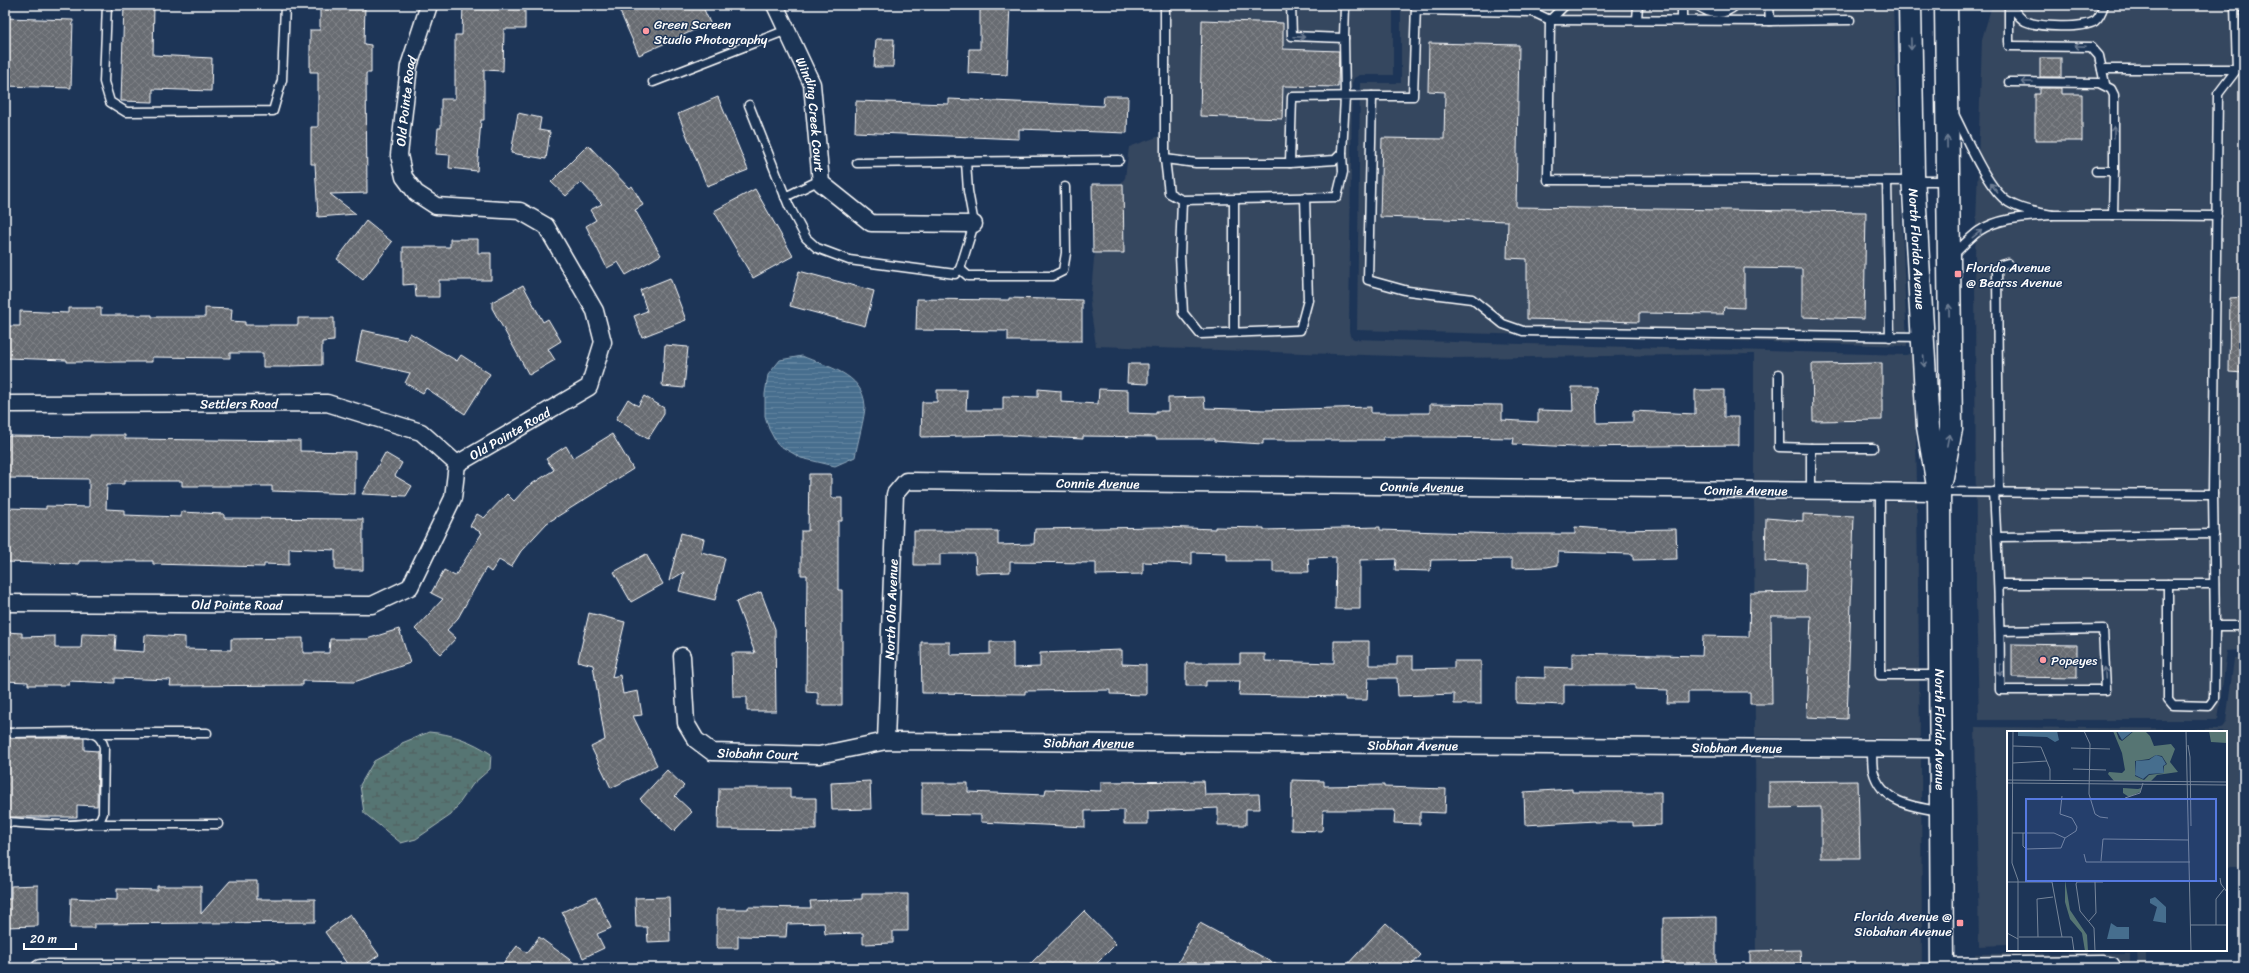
<svg xmlns="http://www.w3.org/2000/svg" width="2249" height="973" font-family="Sriracha,sans-serif">
  <style>
    .built { fill: #34465f }
    .wetland { fill: url(#wetland-marsh); stroke: #aabab9 }
    .water { fill: url(#water-rules); stroke: #90a8bb }
    .building { fill: url(#building-cross-hatch); stroke: #fff }
    .lines { fill: none; stroke-linecap: round; stroke-linejoin: round }
    .lane-casing { stroke: #fff; stroke-width: 11 }
    .street-casing { stroke: #fff; stroke-width: 19 }
    .primary-casing { stroke: #fff; stroke-width: 25 }
    .lane { stroke: #1d3557; stroke-width: 8 }
    .street { stroke: #1d3557; stroke-width: 16 }
    .primary { stroke: #1d3557; stroke-width: 22 }
    .oneway { stroke: #6c7c92 }
    .poi-dot { fill: #ff9aa2; stroke: #1d3557; stroke-width: 1.5 }
    .labels { text-anchor: middle; dominant-baseline: central; stroke-width: 3; stroke-linejoin: round; paint-order: stroke }
    .poi-label { font-size: 13px; fill: #fff; stroke: #1d3557; text-anchor: start }
    .street-label { font-size: 13px; fill: #fff; stroke: #1d3557 }
    .inset-road { fill: none; stroke: #77869a; stroke-width: 1 }
    .view { fill: #567ae2; fill-opacity: 0.15; stroke: #567ae2; stroke-width: 2 }
    .inset-edge { fill: none; stroke: #fff; stroke-width: 2 }
  </style>
  <defs>
    <pattern id="wetland-marsh" width="20" height="14" patternUnits="userSpaceOnUse"><rect width="20" height="14" fill="#567573"/><path d="M1 5h8M5 5V1M11 12h8M15 12V8" fill="none" stroke="#505c5c"/></pattern>
    <pattern id="water-rules" width="6" height="5" patternUnits="userSpaceOnUse"><rect width="6" height="5" fill="#466e8e"/><path d="M0 2.5h6" fill="none" stroke="#62849f"/></pattern>
    <pattern id="building-cross-hatch" width="8" height="8" patternUnits="userSpaceOnUse"><rect width="8" height="8" fill="#686c72"/><path d="M0 0l8 8M0 8l8-8" fill="none" stroke="#7f8287"/></pattern>
  </defs>
  <rect width="100%" height="100%" fill="#1d3557"/>
  <filter id="ink" filterUnits="userSpaceOnUse"><feTurbulence type="fractalNoise" baseFrequency=".025" numOctaves="2"/><feDisplacementMap in="SourceGraphic" scale="8" xChannelSelector="R" yChannelSelector="G"/><feConvolveMatrix kernelMatrix="1 2 1 2 8 2 1 2 1" color-interpolation-filters="sRGB"/></filter>
  <g filter="url(#ink)">
    <g class="built">
      <polygon points="1167,5 1393,5 1393,75 1360,75 1354,78 1352,83 1349,330 1350,336 1354,339 1906,355 1911,353 1914,349 1917,482 1754,480 1754,354 1455,358 1096,346 1090,305 1094,258 1112,194 1125,178 1129,147 1160,136"/>
      <polygon points="1401,5 1893,5 1907,346 1357,330 1360,83 1401,83"/>
      <polygon points="1992,5 2244,5 2244,650 2227,651 2218,720 1979,720 1976,598 1975,255 1982,39"/>
      <polygon points="1754,500 1917,502 1920,739 1755,737"/>
      <polygon points="2234,659 2244,659 2244,867 2226,867 2226,732 2008,732 2008,945 1979,946 1975,727 2221,729 2226,722"/>
      <polygon points="1755,758 1921,759 1922,968 1756,968"/>
      <polygon points="2137,950 2146,950 2146,968 2138,968"/>
      <polygon points="2130,953 2130,968 1976,968 1975,954"/>
    </g>
    <path class="wetland" d="M 429,732 C 452,734 472,741 491,754 L 490,769 L 473,784 L 451,815 L 416,839 L 401,843 L 364,813 L 360,785 L 374,761 L 398,748 L 402,743 Z"/>
    <path class="water" d="M 802,356 C 827,367 863,373 865,406 C 865,416 857,445 855,457 L 835,466 L 801,458 L 777,444 L 769,429 L 765,416 L 765,394 L 768,375 L 780,360 Z"/>
    <g class="building">
      <polygon points="124,5 154,5 153,55 212,58 211,91 153,89 153,102 121,101"/>
      <polygon points="320,5 365,5 364,44 371,45 371,73 366,73 367,193 330,194 356,214 318,217 315,164 311,164 311,127 318,127 318,72 310,72 310,30 320,30"/>
      <polygon points="463,5 525,5 525,29 504,29 503,71 484,70 484,120 481,120 477,171 449,168 450,155 436,154 438,128 441,128 441,99 455,99 455,35 462,35"/>
      <polygon points="617,5 702,5 710,23 639,55"/>
      <polygon points="980,5 1010,5 1007,75 968,73 969,49 980,49"/>
      <polygon points="5,18 73,20 71,88 5,86"/>
      <polygon points="1202,20 1283,23 1283,49 1339,51 1338,87 1283,86 1282,119 1200,116"/>
      <polygon points="876,39 894,39 893,67 874,67"/>
      <polygon points="1429,43 1519,45 1516,207 1866,212 1864,319 1802,317 1802,269 1744,268 1744,308 1724,307 1723,314 1639,313 1639,322 1527,319 1527,259 1507,258 1508,221 1380,217 1382,138 1444,139 1445,92 1428,91"/>
      <rect x="2040" y="58" width="21" height="19"/>
      <polygon points="2040,88 2061,88 2061,94 2082,94 2082,141 2035,141 2035,94 2040,94"/>
      <polygon points="1104,96 1128,96 1127,133 1019,129 1019,139 855,132 856,101 949,104 949,99 1103,106"/>
      <polygon points="718,97 748,170 707,186 678,114"/>
      <polygon points="518,113 541,118 539,130 550,132 546,159 511,153"/>
      <polygon points="588,145 629,188 632,186 643,205 635,210 661,255 626,275 618,262 607,268 586,226 596,220 590,210 602,204 581,182 566,196 551,182"/>
      <polygon points="1092,184 1123,184 1124,253 1093,253"/>
      <polygon points="755,189 793,256 753,278 714,211"/>
      <polygon points="366,221 392,242 363,280 337,259"/>
      <polygon points="450,239 478,239 478,253 491,253 491,280 439,280 439,297 416,297 415,284 403,285 403,247 450,247"/>
      <polygon points="799,271 874,291 865,326 790,306"/>
      <polygon points="670,278 686,320 642,337 634,316 647,311 640,290"/>
      <polygon points="523,285 543,322 548,319 561,341 548,349 555,360 529,375 492,308 492,302"/>
      <polygon points="2244,297 2244,373 2229,372 2230,298"/>
      <polygon points="1009,298 1082,300 1082,341 1008,341 1008,331 916,330 917,299 1009,300"/>
      <polygon points="68,308 101,308 101,315 152,315 152,317 205,317 205,308 232,309 231,321 245,322 245,325 298,325 298,318 334,318 334,341 322,342 322,365 290,366 290,367 263,367 263,353 230,353 230,358 152,357 152,362 67,362 67,360 5,358 5,326 20,326 20,311 68,313"/>
      <polygon points="362,330 406,340 410,333 457,361 461,355 490,374 465,414 426,388 423,393 405,383 410,373 356,361"/>
      <polygon points="665,345 688,347 684,388 662,386"/>
      <polygon points="1882,363 1882,420 1813,421 1812,364"/>
      <polygon points="1128,364 1148,364 1148,384 1127,383"/>
      <polygon points="1572,387 1596,387 1597,423 1633,422 1633,411 1695,414 1695,390 1724,390 1724,417 1739,417 1739,445 1573,447 1513,444 1514,438 1439,437 1383,437 1383,440 1263,440 1263,444 1214,441 1214,439 1156,439 1156,437 1083,436 1083,439 1004,435 921,437 922,402 937,402 937,390 967,390 966,410 1003,410 1003,396 1038,397 1038,389 1061,391 1061,402 1098,404 1099,389 1128,390 1128,413 1156,414 1156,411 1168,411 1168,398 1204,397 1205,408 1265,410 1371,407 1371,413 1430,413 1430,404 1502,405 1502,420 1538,422 1538,410 1573,411"/>
      <polygon points="644,396 664,408 664,414 648,439 616,419 628,399 638,406"/>
      <polygon points="612,434 633,469 547,523 521,551 511,567 499,560 491,572 486,568 458,618 447,630 456,638 441,654 415,629 443,599 431,593 444,570 455,576 482,533 470,526 477,514 484,518 507,494 514,501 527,487 554,470 546,459 566,446 573,458"/>
      <polygon points="90,435 125,435 125,439 300,441 300,451 355,452 355,494 272,491 272,486 182,486 182,481 124,481 124,484 107,484 106,509 124,510 124,515 181,517 181,512 224,514 224,518 363,519 363,570 335,570 335,550 289,548 289,565 264,564 264,567 153,564 153,561 79,561 79,564 5,562 5,508 46,509 46,506 89,507 89,479 5,478 5,450 8,450 8,436 90,437"/>
      <polygon points="385,453 402,463 395,476 412,486 406,496 362,494"/>
      <polygon points="809,474 831,474 831,498 842,498 842,521 838,521 838,590 842,590 842,705 818,705 818,692 806,691 807,575 801,575 801,531 808,531"/>
      <polygon points="1803,514 1854,516 1847,719 1807,717 1811,616 1771,616 1772,704 1750,704 1750,692 1688,692 1688,703 1667,703 1668,690 1635,689 1635,685 1564,685 1564,705 1516,703 1516,677 1545,678 1545,667 1572,668 1572,653 1702,656 1703,636 1749,637 1750,593 1805,592 1806,563 1765,561 1766,518 1803,521"/>
      <polygon points="1161,527 1215,529 1215,527 1264,528 1264,530 1380,527 1380,530 1501,534 1575,534 1575,527 1616,530 1676,529 1677,559 1633,560 1633,554 1558,552 1558,565 1547,567 1512,568 1512,559 1431,560 1430,571 1395,570 1396,559 1360,560 1360,609 1335,609 1336,557 1308,558 1309,572 1273,572 1273,561 1227,561 1227,553 1192,552 1192,564 1143,562 1143,574 1096,575 1096,563 1010,562 1010,572 976,573 975,554 940,554 940,565 914,565 914,531 998,531 998,545 1034,544 1035,529"/>
      <polygon points="681,533 704,539 701,552 725,558 715,600 679,591 684,572 669,581"/>
      <polygon points="646,554 663,584 631,602 614,572"/>
      <polygon points="761,592 775,629 776,711 747,711 747,697 733,697 732,653 755,653 736,602"/>
      <polygon points="589,613 625,622 612,677 620,675 623,694 638,691 642,715 633,716 657,765 611,788 591,747 605,740 593,665 578,661"/>
      <polygon points="399,629 410,663 354,682 303,681 303,685 170,686 171,680 115,678 115,683 69,681 69,685 28,685 28,682 5,681 5,632 22,633 22,637 55,636 55,648 81,648 82,634 116,635 115,650 144,652 145,635 185,637 185,649 231,650 231,639 303,638 303,653 329,653 330,639 367,639"/>
      <polygon points="1334,641 1369,641 1369,665 1397,665 1397,656 1413,656 1413,669 1454,668 1454,661 1481,661 1481,704 1454,704 1454,694 1398,696 1397,678 1368,678 1367,700 1345,700 1345,697 1239,695 1240,681 1206,681 1206,686 1186,686 1186,663 1240,663 1240,654 1265,654 1265,661 1334,663"/>
      <polygon points="921,642 950,642 950,655 990,654 990,642 1013,642 1013,668 1040,667 1040,653 1122,650 1122,664 1146,665 1146,695 1110,694 1110,690 1025,691 1025,694 922,693"/>
      <polygon points="2012,644 2077,645 2077,678 2012,677"/>
      <polygon points="5,738 84,738 84,750 98,751 97,806 77,805 77,817 5,817"/>
      <polygon points="667,770 684,786 675,796 692,812 674,831 640,799"/>
      <polygon points="1292,780 1324,781 1324,786 1384,785 1384,787 1446,789 1445,813 1420,812 1420,824 1394,823 1395,810 1323,810 1322,831 1291,830"/>
      <polygon points="870,781 871,809 832,810 831,783"/>
      <polygon points="1204,781 1205,795 1259,794 1260,809 1246,809 1246,825 1218,825 1218,808 1148,811 1148,824 1124,824 1124,810 1085,811 1085,827 981,822 981,815 922,814 922,783 968,783 968,792 1045,795 1046,789 1101,791 1101,782"/>
      <polygon points="1858,781 1860,858 1821,858 1821,807 1769,808 1769,782"/>
      <polygon points="719,788 790,788 790,798 816,798 816,830 718,829"/>
      <polygon points="1572,789 1572,792 1661,792 1661,825 1633,826 1633,822 1594,822 1594,821 1525,825 1524,792"/>
      <polygon points="230,881 257,881 257,899 315,899 315,922 94,924 94,928 70,928 71,898 117,900 117,889 157,890 157,886 201,886 201,914"/>
      <polygon points="38,885 38,926 5,927 5,899 11,899 11,886"/>
      <polygon points="862,894 908,894 908,931 893,931 893,943 863,944 863,933 825,934 824,923 787,924 786,937 738,936 738,948 717,948 717,909 748,909 748,907 811,908 810,901 862,899"/>
      <polygon points="596,896 611,928 597,934 604,948 583,958 562,912"/>
      <polygon points="669,897 670,941 648,942 647,927 636,927 635,898"/>
      <polygon points="1084,911 1116,944 1092,968 1026,968"/>
      <polygon points="350,914 379,955 361,968 350,968 325,932"/>
      <polygon points="1716,917 1716,968 1663,968 1663,918"/>
      <polygon points="1200,923 1283,968 1175,968"/>
      <polygon points="1386,923 1421,955 1409,968 1344,968"/>
      <polygon points="539,937 581,968 500,968 517,946 527,953"/>
      <polygon points="1800,950 1801,968 1750,968 1750,951"/>
    </g>
    <g class="lines">
      <g class="lane-casing">
        <g id="lane">
          <polyline points="107,5 104,82 110,102 126,112 273,111 282,80 285,5"/>
          <polyline points="1165,5 1165,159 1196,163 1290,163"/>
          <polyline points="1291,5 1292,36 1344,38 1345,97 1342,153 1335,160 1290,163 1292,97 1372,96"/>
          <polyline points="1416,5 1413,96 1372,96 1368,280 1408,291 1472,299 1503,324 1523,331 1921,337"/>
          <polyline points="1565,5 1550,20 1548,180 1946,181"/>
          <polyline points="1682,5 1682,20"/>
          <path d="M 1697,5 C 1710,15 1724,16 1736,5"/>
          <path d="M 2010,5 C 2014,10 2019,18 2025,21 C 2038,27 2082,29 2095,21 C 2100,17 2102,11 2104,5"/>
          <polyline points="1416,10 1533,12 1550,20 1770,21 1769,5"/>
          <polyline points="1637,20 1638,5"/>
          <polyline points="1770,21 1850,20"/>
          <polyline points="1344,38 1345,5"/>
          <polyline points="2009,42 2009,5"/>
          <polyline points="2009,46 2091,47 2099,56 2105,84"/>
          <polyline points="2102,69 2244,69"/>
          <polyline points="653,82 787,30"/>
          <polyline points="2009,82 2099,83 2111,89 2114,95 2114,171"/>
          <polyline points="749,105 789,206 806,238 817,248 849,260 955,274 960,269 974,224 968,191 966,162"/>
          <polyline points="1165,159 1169,193 1182,200 1337,197 1343,172 1342,153"/>
          <polyline points="857,163 1119,160"/>
          <polyline points="1887,182 1890,337"/>
          <polyline points="785,197 820,180"/>
          <polyline points="1182,200 1180,256 1183,313 1200,334 1300,330 1308,300 1305,197"/>
          <polyline points="2052,215 2113,215 2114,171 2096,171"/>
          <polyline points="2113,215 2217,216"/>
          <path d="M 1952,256 C 1961,248 1969,238 1979,231 C 2000,217 2028,217 2052,215 C 2037,212 2021,210 2008,202 C 1987,188 1966,137 1954,114"/>
          <polyline points="960,269 968,276 1053,276 1063,271 1066,253 1065,187"/>
          <polyline points="1234,332 1234,200"/>
          <polyline points="1779,374 1779,447 1811,448 1811,491"/>
          <polyline points="1811,448 1873,448"/>
          <polyline points="1880,491 1880,675 1939,675"/>
          <polyline points="1939,492 2213,494 2215,626 2244,626"/>
          <path d="M 1994,492 C 1998,558 2000,624 2000,690 L 2106,690 L 2103,629 L 2000,631"/>
          <polyline points="1999,492 1997,271 2001,265 2008,263"/>
          <polyline points="2213,494 2218,94 2237,69 2235,5"/>
          <polyline points="1997,537 2214,534"/>
          <polyline points="2000,584 2214,584"/>
          <polyline points="2168,584 2168,699 2173,705 2209,706 2214,699 2215,626"/>
          <path d="M 5,733 L 87,732 C 97,734 101,737 104,747 L 103,813 L 100,820 C 81,829 28,823 5,822"/>
          <polyline points="94,733 207,733"/>
          <path d="M 1872,748 C 1872,755 1872,764 1873,770 C 1881,803 1913,807 1940,811"/>
          <polyline points="94,824 218,824"/>
          <polyline points="1942,962 2102,960 2114,962 2118,968"/>
        </g>
      </g>
      <g class="street-casing">
        <g id="street">
          <path id="s1" d="M 775,5 L 812,84 L 821,183 L 871,223 L 974,224"/>
          <path id="s2" d="M 5,404 L 327,403 L 421,432 L 457,464"/>
          <path id="s3" d="M 5,603 L 372,605 L 410,587 L 453,498 L 457,464 L 589,387 L 603,342 L 595,311 L 546,226 L 520,211 L 436,206 L 416,193 L 404,177 L 399,155 L 409,66 L 429,5"/>
          <path id="s4" d="M 682,656 L 686,723 L 696,740 L 712,752 L 819,755 L 886,741 L 1940,749"/>
          <path id="s5" d="M 886,741 L 895,494 L 906,481 L 1939,492"/>
          <polyline points="40,968 271,968"/>
        </g>
      </g>
      <g class="primary-casing">
        <g id="primary">
          <path id="s6" d="M 1910,5 L 1913,175 L 1928,427 L 1939,492 L 1942,968"/>
          <polyline points="1942,477 1951,429 1946,5"/>
        </g>
      </g>
      <use href="#lane" class="lane"/>
      <use href="#street" class="street"/>
      <use href="#primary" class="primary"/>
    </g>
    <defs><path id="oneway-shaft" d="M-6 0H5M1.5-3L5.5 0L1.5 3" fill="none" stroke-width="1.6" stroke-linecap="round" stroke-linejoin="round"/></defs>
    <g class="oneway">
      <use href="#oneway-shaft" transform="translate(1299 37) rotate(2)"/>
      <use href="#oneway-shaft" transform="translate(1911 44) rotate(89)"/>
      <use href="#oneway-shaft" transform="translate(2080 46) rotate(-177)"/>
      <use href="#oneway-shaft" transform="translate(2027 82) rotate(-180)"/>
      <use href="#oneway-shaft" transform="translate(2114 132) rotate(-90)"/>
      <use href="#oneway-shaft" transform="translate(1947 142) rotate(-91)"/>
      <use href="#oneway-shaft" transform="translate(1994 188) rotate(-127)"/>
      <use href="#oneway-shaft" transform="translate(1977 234) rotate(-38)"/>
      <use href="#oneway-shaft" transform="translate(1949 310) rotate(-91)"/>
      <use href="#oneway-shaft" transform="translate(1924 361) rotate(86)"/>
      <use href="#oneway-shaft" transform="translate(1948 440) rotate(-79)"/>
      <use href="#oneway-shaft" transform="translate(2000 670) rotate(90)"/>
      <use href="#oneway-shaft" transform="translate(2105 673) rotate(-93)"/>
    </g>
  </g>
  <g class="poi-dot">
    <circle cx="646" cy="31" r="4"/>
    <rect x="1954" y="270" width="8" height="8" rx="2"/>
    <circle cx="2043" cy="660" r="4"/>
    <rect x="1956" y="919" width="8" height="8" rx="2"/>
  </g>
  <g class="labels">
    <g class="poi-label">
      <text x="654" y="24">Green Screen<tspan x="654" dy="15">Studio Photography</tspan></text>
      <text x="1966" y="267">Florida Avenue<tspan x="1966" dy="15">@ Bearss Avenue</tspan></text>
      <text x="2051" y="660">Popeyes</text>
      <text x="1952" y="916" text-anchor="end">Florida Avenue @<tspan x="1952" dy="15">Siobahan Avenue</tspan></text>
    </g>
    <g class="street-label">
      <text stroke="none"><textPath href="#s3" startOffset="1107">Old Pointe Road</textPath></text>
      <text stroke="none"><textPath href="#s1" startOffset="117">Winding Creek Court</textPath></text>
      <text stroke="none"><textPath href="#s6" startOffset="244">North Florida Avenue</textPath></text>
      <text stroke="none"><textPath href="#s2" startOffset="234">Settlers Road</textPath></text>
      <text stroke="none"><textPath href="#s3" startOffset="603">Old Pointe Road</textPath></text>
      <text stroke="none"><textPath href="#s5" startOffset="456">Connie Avenue</textPath></text>
      <text stroke="none"><textPath href="#s5" startOffset="780">Connie Avenue</textPath></text>
      <text stroke="none"><textPath href="#s5" startOffset="1104">Connie Avenue</textPath></text>
      <text stroke="none"><textPath href="#s3" startOffset="232">Old Pointe Road</textPath></text>
      <text stroke="none"><textPath href="#s5" startOffset="132">North Ola Avenue</textPath></text>
      <text stroke="none"><textPath href="#s6" startOffset="726">North Florida Avenue</textPath></text>
      <text stroke="none"><textPath href="#s4" startOffset="485">Siobhan Avenue</textPath></text>
      <text stroke="none"><textPath href="#s4" startOffset="809">Siobhan Avenue</textPath></text>
      <text stroke="none"><textPath href="#s4" startOffset="1133">Siobhan Avenue</textPath></text>
      <text stroke="none"><textPath href="#s4" startOffset="153">Siobahn Court</textPath></text>
    </g>
  </g>
  <g transform="translate(2007 731)">
    <rect width="220" height="220" fill="#1d3557"/>
    <path d="M 106,0 L 109,0 L 112,8 L 115,10 L 127,0 L 138,0 L 143,5 L 147,15 L 164,13 L 168,18 L 163,31 L 171,41 L 150,44 L 144,50 L 107,50 L 101,43 L 102,41 L 115,42 L 118,39 L 115,22 ZM 149,24 L 155,25 L 160,33 L 157,35 L 157,42 L 142,44 L 137,49 L 128,45 L 128,30 L 142,28 ZM 220,0 L 220,12 L 204,11 L 202,0 ZM 116,57 L 131,58 L 134,57 L 133,61 L 122,66 L 116,62 ZM 58,149 L 63,179 L 80,204 L 81,220 L 78,220 L 75,202 L 63,188 L 58,171 Z" fill="#567573" fill-rule="evenodd"/>
    <path d="M 50,0 L 52,9 L 48,11 L 40,6 L 11,5 L 11,0 ZM 126,0 L 115,9 L 110,0 ZM 149,24 L 155,26 L 159,33 L 156,35 L 157,42 L 142,43 L 136,48 L 128,44 L 129,30 L 142,29 ZM 148,166 L 159,176 L 159,192 L 146,190 L 150,176 L 143,172 L 143,168 ZM 104,192 L 110,196 L 122,196 L 122,208 L 100,208 Z" fill="#466e8e"/>
    <path class="inset-road" d="M 6,0 L 5,132 L 11,149 L 11,220M 77,0 L 83,13 L 82,63 L 88,83 L 93,86 L 101,87M 179,0 L 184,220M 181,14 L 183,26 L 184,95M 6,15 L 34,16 L 43,38 L 43,49M 64,17 L 103,18M 6,32 L 40,30M 66,38 L 99,39M 0,49 L 220,51M 0,52 L 220,54M 118,67 L 133,62 L 136,52M 5,102 L 47,102 L 58,107M 16,102 L 16,115 L 19,118 L 54,117 L 58,107 L 69,100 L 70,96 L 65,87 L 53,83 L 55,65M 77,123 L 79,131 L 183,131M 94,130 L 96,108 L 182,109M 213,147 L 214,153 L 220,161M 0,151 L 45,151 L 55,206M 82,190 L 89,182 L 88,151M 183,194 L 220,194M 209,194 L 209,168 L 217,158M 0,202 L 11,208M 12,206 L 65,206 L 67,220M 31,206 L 30,168 L 46,166M 88,220 L 87,197 L 73,180 L 69,153 L 70,151 L 96,151"/>
    <path class="view" d="M 19,68 L 209,68 L 209,150 L 19,150 Z"/>
    <rect width="220" height="220" class="inset-edge"/>
  </g>
  <rect width="2249" height="973" fill="none" stroke="#1d3557" stroke-width="20"/>
  <rect x="10" y="10" width="2229" height="953" fill="none" stroke="#fff" stroke-width="1.5" filter="url(#ink)"/>
  <path d="M24 943v6h52v-6" fill="none" stroke="#ffffff" stroke-width="2"/>
  <text x="30" y="943" font-size="12" fill="#ffffff" stroke="#1d3557" stroke-width="3" paint-order="stroke">20 m</text>
</svg>
